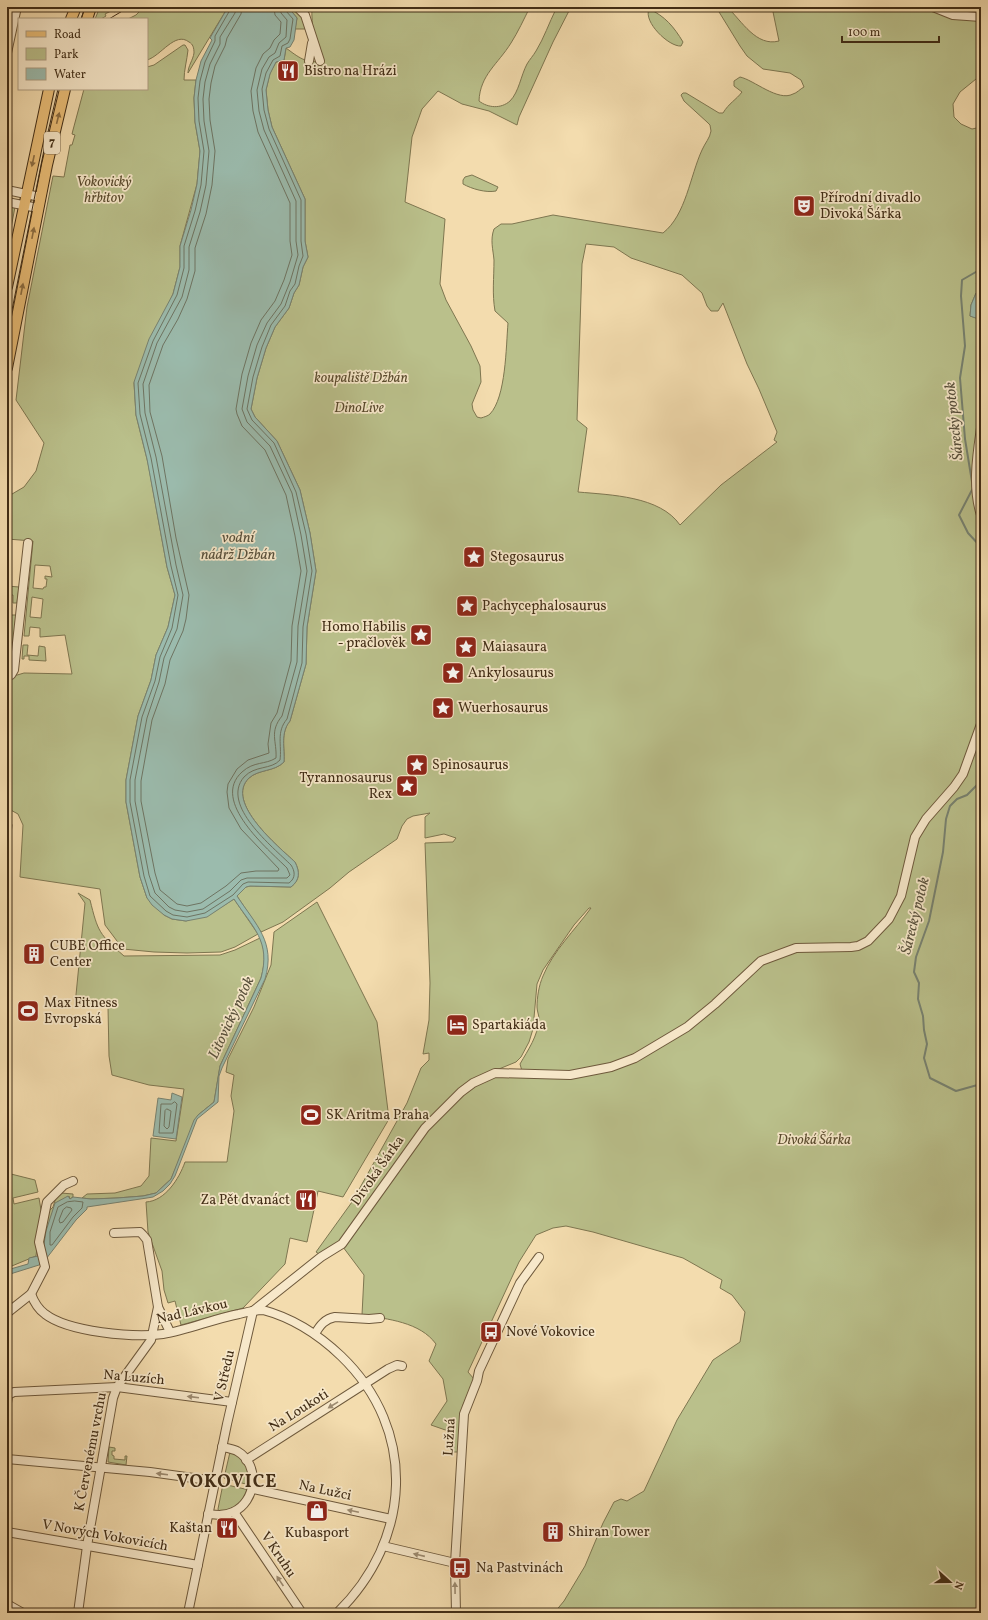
<svg xmlns="http://www.w3.org/2000/svg" width="988" height="1620" font-family="Vollkorn,serif">
  <style>
    .green { fill: #bac08b; stroke: #7e7650; fill-rule: evenodd }
    .water { fill: #9bbbad; stroke: #778271 }
    .lines { fill: none; stroke-linecap: round; stroke-linejoin: round }
    .shore { stroke: #6e7462; stroke-width: 1 }
    .stream { stroke: #778271; stroke-width: 2 }
    .minor-casing { stroke: #6e593c; stroke-width: 10 }
    .major-casing { stroke: #412d16; stroke-width: 12 }
    .minor { stroke: #f7e8ca; stroke-width: 8 }
    .major { stroke: #eabe77; stroke-width: 10 }
    .tram { stroke: #412d16; stroke-width: 1 }
    .oneway { fill: #8d6e42 }
    .oneway2 { fill: #9c8a70 }
    .labels { text-anchor: middle; dominant-baseline: central; stroke-width: 3.5; stroke-linejoin: round; paint-order: stroke }
    .shield { fill: #f7e8ca; stroke: #78654c; stroke-width: 1 }
    .shield-label { font-size: 13px; font-weight: bold; fill: #412d16 }
    .poi-label { font-size: 14px; fill: #412d16; stroke: #f7e8ca; text-anchor: start }
    .park-label { font-size: 14px; font-style: italic; fill: #594a2d; stroke: #f7e8ca }
    .street-label { font-size: 14px; fill: #412d16; stroke: #f7e8ca }
    .water-label { font-size: 15px; font-style: italic; fill: #58503c; stroke: #f7e8ca }
    .district-label { font-size: 18px; font-weight: bold; letter-spacing: 1px; fill: #412d16; stroke: #f7e8ca }
  </style>
  <rect width="100%" height="100%" fill="#f3dcae"/>
  <filter id="stains"><feTurbulence type="fractalNoise" baseFrequency=".005" numOctaves="4"/><feColorMatrix values="0 0 0 0 .2 0 0 0 0 .09 0 0 0 0 .02 0 0 0 .5 -.17"/></filter>
  <radialGradient id="worn" r=".72"><stop offset=".6" stop-color="#630" stop-opacity="0"/><stop offset="1" stop-color="#630" stop-opacity=".3"/></radialGradient>
  <g class="green">
    <polygon points="100,7 122,7 114,12 113,10 105,14 106,16 101,19 95,19"/>
    <path d="M 144,7 L 228,7 L 188,73 C 188,66 193,60 194,53 C 194,48 193,44 189,42 C 175,31 161,56 147,60 L 147,19 L 128,19 L 136,15 Z"/>
    <polygon points="288,7 294,7 302,15 307,29 295,29 297,18"/>
    <path d="M 312,7 L 530,7 C 524,19 518,32 511,43 C 498,64 480,75 479,101 C 488,108 501,109 510,101 C 519,92 521,75 527,64 C 530,59 533,56 536,51 C 544,38 549,23 556,9 L 558,7 L 571,7 L 553,42 L 519,117 L 517,125 L 489,111 L 462,104 L 438,91 L 422,109 L 412,137 L 405,202 L 445,219 L 440,284 L 446,300 L 471,346 L 480,366 L 481,382 L 472,404 L 473,410 L 477,417 L 481,418 C 484,417 488,416 490,414 C 506,397 506,347 508,323 L 495,311 C 492,294 494,278 494,260 C 493,249 490,240 494,229 L 501,224 L 512,224 L 553,215 L 663,233 C 686,215 690,176 702,150 C 705,143 710,138 711,131 L 710,125 L 707,122 L 684,101 L 681,95 L 683,93 L 686,93 L 719,113 L 723,113 C 729,103 736,100 742,92 L 734,86 L 734,81 L 740,77 C 754,80 778,102 793,94 C 797,93 800,89 804,87 L 801,80 L 790,73 L 763,69 L 747,56 L 740,46 L 716,7 L 727,7 C 742,21 756,47 779,41 L 772,7 L 981,7 L 981,78 L 976,79 L 960,92 L 953,104 L 954,117 L 961,124 L 972,129 L 981,127 L 981,277 L 976,284 L 981,288 L 981,295 L 979,293 L 976,293 L 971,305 L 970,316 L 981,319 L 981,1613 L 554,1613 L 564,1601 L 585,1566 L 603,1523 L 614,1502 L 621,1499 L 627,1501 L 644,1491 L 677,1420 L 713,1360 L 740,1342 L 745,1312 L 732,1295 L 720,1288 L 722,1280 L 683,1258 L 593,1232 L 566,1226 L 553,1228 L 536,1235 L 519,1262 L 468,1372 L 474,1379 L 463,1405 L 459,1452 L 453,1452 L 454,1433 L 431,1425 L 447,1401 L 443,1379 L 429,1361 L 436,1344 C 420,1322 388,1319 362,1315 L 364,1275 L 343,1247 L 369,1212 L 417,1141 L 465,1091 L 476,1083 L 495,1076 L 517,1075 L 559,1077 L 560,1074 L 522,1071 L 520,1064 C 528,1050 538,1036 539,1019 C 539,1015 537,1011 537,1007 C 537,997 539,985 543,976 C 553,951 575,930 591,908 L 589,908 L 574,925 L 543,970 L 537,984 L 533,1029 L 529,1042 L 521,1057 L 516,1062 L 477,1078 L 459,1092 L 421,1128 L 357,1219 L 340,1241 L 321,1255 L 316,1252 L 352,1202 L 407,1103 L 421,1068 L 429,1060 L 429,1053 L 423,1054 L 429,1020 L 430,983 L 425,843 L 453,842 L 456,838 L 444,834 L 425,838 L 425,817 L 430,813 L 413,816 L 407,819 L 402,826 L 397,839 L 349,872 L 330,888 L 283,922 L 261,932 L 237,896 L 246,887 L 250,886 L 291,887 C 300,880 300,872 295,862 C 279,847 224,802 249,778 C 259,769 274,772 284,762 C 285,748 280,733 290,721 L 306,664 L 307,627 L 316,571 L 310,533 L 300,490 L 277,441 L 255,417 L 251,409 L 257,378 L 266,348 L 275,327 L 289,308 L 294,293 L 299,285 L 303,267 L 308,257 L 305,241 L 305,199 L 272,127 L 268,110 L 266,90 L 270,73 L 276,62 L 284,60 L 286,48 C 297,56 307,65 321,60 C 315,43 311,25 312,7 ZM 586,244 L 614,247 L 631,258 L 682,275 L 702,293 L 707,306 L 711,311 L 718,311 L 723,303 L 747,364 L 759,389 L 777,432 L 774,440 L 777,442 L 721,485 L 680,525 C 660,496 611,495 578,492 L 587,428 L 577,420 L 582,264 Z"/>
    <path d="M 649,9 C 665,16 674,27 683,42 L 681,46 C 669,47 643,22 649,9 Z"/>
    <path d="M 183,45 L 185,45 L 188,50 C 187,60 184,70 184,80 L 196,80 L 194,98 L 195,122 L 200,151 L 197,184 L 180,246 L 180,267 L 173,294 L 134,383 L 136,415 L 148,463 L 167,567 L 175,595 L 168,627 L 156,655 L 151,680 L 138,716 L 126,780 L 126,802 L 140,877 L 147,898 L 164,915 L 172,919 L 186,921 L 215,911 L 234,899 L 258,934 L 235,947 L 221,952 L 187,953 L 154,952 L 123,949 L 105,925 L 100,889 L 20,877 L 23,825 L 18,814 L 7,808 L 7,678 L 24,673 L 72,674 L 65,635 L 40,637 L 40,628 L 30,627 L 29,636 L 24,636 L 33,541 L 7,539 L 7,497 L 24,487 L 36,471 L 44,443 L 16,400 L 27,307 L 53,176 L 64,177 L 70,145 L 72,145 L 75,135 L 72,134 L 73,130 L 84,89 L 147,89 L 147,67 L 154,65 ZM 35,565 L 50,566 L 52,577 L 45,576 L 45,579 L 47,579 L 46,587 L 44,587 L 43,589 L 33,588 ZM 32,597 L 43,599 L 41,618 L 30,617 Z"/>
    <path d="M 472,175 L 498,187 L 496,191 C 486,193 472,189 463,184 L 463,180 L 465,177 Z"/>
    <polygon points="7,205 15,207 7,249"/>
    <polygon points="7,586 19,587 17,603 13,603 13,595 7,595"/>
    <polygon points="11,615 16,615 13,646 8,646 9,635 7,634 7,626 10,626"/>
    <polygon points="23,645 28,645 27,655 38,656 39,646 45,647 46,661 29,660 29,656 24,656 24,659 22,659"/>
    <polygon points="7,820 10,820 12,825 7,872"/>
    <path d="M 78,893 L 90,900 C 98,932 99,934 124,956 L 220,955 L 235,950 L 260,938 C 266,952 265,963 261,978 L 220,1066 L 214,1102 L 198,1115 L 171,1179 L 156,1193 L 143,1196 L 117,1198 L 91,1199 L 82,1198 L 87,1194 L 115,1193 L 141,1186 L 149,1176 L 151,1138 L 176,1141 L 184,1089 L 149,1085 L 112,1075 L 109,1056 L 108,1007 L 75,1005 L 85,903 Z"/>
    <path d="M 317,902 L 377,1022 L 389,1119 L 343,1197 L 318,1191 L 307,1242 L 290,1238 L 285,1264 L 243,1308 L 181,1325 L 175,1301 L 168,1303 L 164,1290 L 162,1271 L 148,1232 L 146,1202 C 165,1201 179,1179 185,1162 L 227,1162 L 234,1111 L 231,1096 L 234,1075 L 226,1072 L 228,1059 L 254,1007 L 271,965 L 274,932 Z"/>
    <polygon points="7,1173 35,1180 38,1192 13,1198 14,1204 39,1198 41,1210 36,1256 7,1268"/>
    <polygon points="61,1193 73,1194 73,1197 70,1199 69,1196 54,1207 44,1244 42,1243 48,1212 53,1207 57,1194"/>
    <polygon points="109,1447 115,1448 115,1451 112,1451 112,1455 114,1456 114,1459 125,1460 125,1456 127,1456 126,1465 108,1462"/>
    <path d="M 230,1452 C 248,1460 249,1466 249,1485 L 224,1478 Z"/>
    <polygon points="223,1484 249,1490 238,1507 219,1512 218,1509"/>
  </g>
  <g class="water">
    <path d="M 228,7 L 288,7 L 297,18 L 294,40 L 290,47 L 286,48 L 284,60 L 276,62 L 270,74 L 266,90 L 268,110 L 272,127 L 305,199 L 305,241 L 308,257 L 303,267 L 299,285 L 294,293 L 289,308 L 275,327 L 266,348 L 257,378 L 251,409 L 255,417 L 277,441 L 300,490 L 310,533 L 316,571 L 307,627 L 306,664 L 290,721 C 280,733 285,748 284,762 C 274,772 259,769 249,778 C 224,802 279,847 295,862 C 300,872 300,880 291,887 L 250,886 L 246,887 L 237,896 C 256,925 276,942 265,979 L 222,1068 L 219,1076 L 218,1102 L 197,1119 L 175,1176 L 170,1184 L 163,1191 L 153,1197 L 147,1198 L 87,1207 L 87,1209 L 76,1220 L 46,1259 L 39,1265 L 7,1275 L 7,1270 L 28,1264 L 29,1258 L 38,1256 L 44,1244 L 46,1231 L 55,1203 L 68,1196 L 70,1199 L 73,1197 L 91,1199 L 117,1198 L 143,1196 L 156,1193 L 171,1179 L 194,1120 L 198,1115 L 214,1102 L 220,1066 L 261,978 C 271,941 253,928 234,899 L 207,917 L 186,921 L 172,919 L 164,915 L 152,905 L 147,898 L 140,877 L 126,802 L 126,780 L 138,716 L 151,680 L 156,655 L 168,627 L 175,595 L 167,567 L 147,459 L 136,415 L 134,382 L 149,339 L 173,294 L 180,267 L 180,246 L 191,210 L 197,184 L 200,151 L 195,122 L 194,98 L 196,80 L 201,61 L 212,40 L 210,38 Z"/>
    <polygon points="976,293 979,293 981,295 981,320 970,316 971,305"/>
    <polygon points="172,1093 182,1097 176,1139 153,1136 158,1098 171,1100"/>
  </g>
  <g class="lines">
    <g class="shore">
      <path d="M 231,7 L 230,10 L 215,36 L 215,41 L 205,62 L 200,81 L 198,98 L 199,121 L 204,151 L 201,185 L 195,211 L 184,246 L 184,268 L 177,295 L 153,341 L 138,383 L 140,414 L 151,458 L 171,566 L 178,595 L 172,628 L 160,657 L 155,681 L 142,717 L 130,780 L 130,802 L 144,876 L 150,896 L 166,911 L 173,915 L 187,917 L 205,913 L 233,895 L 243,884 L 248,882 L 289,883 C 296,878 295,871 291,865 C 273,847 220,805 244,777 C 255,765 271,770 280,760 C 282,745 276,732 287,719 L 302,663 L 303,627 L 312,571 L 306,534 L 296,492 L 274,443 L 252,420 L 247,409 L 253,377 L 262,347 L 271,325 L 285,306 L 290,291 L 295,284 L 299,266 L 303,256 L 301,241 L 301,200 L 269,129 L 264,110 L 262,89 L 266,73 L 273,60 L 280,56 L 282,46 L 288,43 L 290,39 L 293,19 L 286,11 L 285,7"/>
      <path d="M 236,7 L 235,13 L 220,37 L 220,44 L 210,64 L 205,82 L 203,99 L 204,121 L 209,151 L 206,185 L 200,212 L 189,247 L 189,270 L 182,297 L 157,343 L 143,384 L 145,413 L 156,457 L 176,565 L 183,595 L 177,629 L 164,658 L 159,682 L 147,718 L 135,780 L 135,801 L 149,875 L 155,893 L 169,907 L 175,910 L 187,912 L 203,909 L 230,891 L 241,880 L 247,878 L 287,878 L 290,875 L 287,868 C 268,849 210,801 242,772 C 254,761 265,765 276,758 C 277,741 269,732 282,716 L 297,662 L 298,626 L 307,571 L 301,535 L 292,493 L 270,446 L 247,422 L 242,409 L 248,376 L 257,345 L 267,323 L 281,304 L 290,282 L 298,255 L 296,241 L 296,201 L 264,130 L 259,111 L 257,90 L 262,69 L 269,57 L 275,53 L 279,43 L 286,37 L 287,20 L 281,13 L 280,7"/>
      <polyline points="242,7 241,14 227,38 225,46 215,66 211,83 209,99 210,120 215,151 212,185 206,214 195,248 195,271 187,299 178,319 163,345 149,385 150,412 162,456 176,538 189,595 186,619 183,631 170,660 165,684 152,720 141,781 141,801 155,873 160,890 177,904 187,906 201,903 226,886 241,873 256,871 278,871 279,869 241,829 229,808 227,792 228,784 237,769 248,760 269,753 268,744 271,723 277,713 291,661 292,626 301,571 295,536 286,495 265,450 242,426 237,414 236,409 242,374 251,343 261,320 275,301 284,280 292,255 290,241 290,203 258,132 253,111 251,91 256,68 263,54 270,48 274,40 280,34 281,22 275,15 274,7"/>
      <polygon points="175,1102 177,1104 173,1133 159,1133 161,1104 171,1104"/>
      <polygon points="167,1109 171,1111 169,1127 167,1129 164,1126 165,1111"/>
      <polygon points="75,1201 83,1202 82,1208 73,1217 52,1245 50,1245 50,1232 58,1207 67,1202"/>
      <polygon points="67,1207 71,1208 72,1210 63,1222 60,1223 59,1220 63,1210"/>
    </g>
    <g class="stream">
      <polyline points="981,269 962,280 961,296 965,346 960,378 965,439 973,488 959,515 968,533 981,547"/>
      <polyline points="981,765 978,784 967,795 957,799 950,806 946,819 943,852 929,921 916,957 914,972 919,983 918,999 923,1016 924,1030 927,1044 924,1058 930,1078 956,1091 981,1084"/>
    </g>
    <g class="minor-casing">
      <g id="minor">
        <polyline points="297,7 305,15 320,61"/>
        <polyline points="933,7 953,15 981,17"/>
        <polyline points="7,53 17,7"/>
        <polyline points="309,61 312,43"/>
        <polyline points="7,190 40,197"/>
        <polyline points="7,202 38,208"/>
        <path d="M 981,428 C 977,456 972,487 981,515"/>
        <polyline points="7,675 11,675 14,670 28,543"/>
        <polyline points="114,1233 140,1232 143,1235 147,1240 158,1307 170,1332"/>
        <path d="M 31,1294 C 34,1302 38,1309 45,1314 C 68,1332 134,1338 163,1334 C 188,1330 213,1319 239,1314 C 247,1312 255,1310 263,1310 C 293,1318 319,1335 341,1356 C 418,1430 412,1540 337,1613"/>
        <polyline points="253,1311 321,1257 342,1244 425,1128 461,1092 473,1083 495,1073 570,1075 611,1067 635,1058 687,1027 715,1004 761,961 796,948 851,947 858,946 868,941 889,919 901,896 915,837 926,819 954,787 963,774 981,724"/>
        <polyline points="7,1313 31,1294 45,1267 39,1242 47,1202 64,1185 73,1181"/>
        <path d="M 315,1334 C 320,1325 325,1319 335,1317 L 369,1319 L 380,1318"/>
        <polyline points="7,1403 8,1395 14,1392 117,1387 232,1402"/>
        <polyline points="7,1459 150,1472 215,1481"/>
        <polyline points="246,1460 388,1369 397,1365 402,1366"/>
        <polyline points="253,1489 391,1519"/>
        <polyline points="234,1512 302,1613"/>
        <path d="M 208,1514 C 217,1515 224,1516 233,1512 C 256,1502 261,1465 237,1451 C 233,1449 227,1448 222,1447"/>
        <polyline points="7,1532 198,1565"/>
        <polyline points="383,1546 455,1563"/>
        <polyline points="7,1604 23,1613"/>
        <polyline points="78,1613 87,1546 113,1398 117,1387 151,1340 158,1307"/>
        <polyline points="188,1613 227,1424 253,1311"/>
        <polyline points="456,1613 455,1563 464,1414 477,1381 479,1371 520,1283 539,1257"/>
      </g>
    </g>
    <g class="major-casing">
      <g id="major">
        <polyline points="71,19 76,7"/>
        <polyline points="87,19 91,7"/>
        <polyline points="7,287 49,89"/>
        <polyline points="7,368 47,165 65,89"/>
      </g>
    </g>
    <use href="#minor" class="minor"/>
    <use href="#major" class="major"/>
    <g class="tram">
      <polyline points="81,19 85,7"/>
      <polyline points="109,19 129,7"/>
      <polyline points="7,335 45,145 58,89"/>
    </g>
  </g>
  <defs><path id="oneway-solid" d="M-6-.8H1V-3.2L6.5 0L1 3.2V.8H-6Z"/></defs>
  <g class="oneway">
    <use href="#oneway-solid" transform="translate(58 118) rotate(-76)"/>
    <use href="#oneway-solid" transform="translate(33 161) rotate(102)"/>
    <use href="#oneway-solid" transform="translate(33 233) rotate(-79)"/>
    <use href="#oneway-solid" transform="translate(22 289) rotate(-79)"/>
  </g>
  <g class="oneway2">
    <use href="#oneway-solid" transform="translate(193 1397) rotate(-173)"/>
    <use href="#oneway-solid" transform="translate(333 1405) rotate(148)"/>
    <use href="#oneway-solid" transform="translate(162 1474) rotate(-173)"/>
    <use href="#oneway-solid" transform="translate(353 1511) rotate(-168)"/>
    <use href="#oneway-solid" transform="translate(419 1555) rotate(-167)"/>
    <use href="#oneway-solid" transform="translate(280 1581) rotate(-124)"/>
    <use href="#oneway-solid" transform="translate(455 1588) rotate(-91)"/>
  </g>
  <defs>
    <g id="restaurant-square" transform="scale(1.15)"><rect x="-9" y="-9" width="18" height="18" rx="4" fill="#8f2418" stroke="#f7e8ca"/><path d="M-5-6h1v4h1v-4h1v4h1v-4h1v5L-1.5 .5V6h-2V.5L-5-1ZM5-6V6H3V1.5H1.5Q1.5-4 5-6Z" fill="#fff"/></g>
    <g id="theatre-square" transform="scale(1.15)"><rect x="-9" y="-9" width="18" height="18" rx="4" fill="#8f2418" stroke="#f7e8ca"/><path d="M-5-5.5Q0-4 5-5.5V0Q5 5 0 6Q-5 5-5 0ZM-3.3-2.5H-1v1.5H-3.3ZM1-2.5H3.3v1.5H1ZM-2.8 1Q0 5.5 2.8 1Z" fill="#fff"/></g>
    <g id="sight-square" transform="scale(1.15)"><rect x="-9" y="-9" width="18" height="18" rx="4" fill="#8f2418" stroke="#f7e8ca"/><path d="M0-6L1.8-2.2L6-1.7L2.9 1.2L3.7 5.4L0 3.3L-3.7 5.4L-2.9 1.2L-6-1.7L-1.8-2.2Z" fill="#fff"/></g>
    <g id="building-square" transform="scale(1.15)"><rect x="-9" y="-9" width="18" height="18" rx="4" fill="#8f2418" stroke="#f7e8ca"/><path d="M-4-6H4V6H1V3H-1V6H-4ZM-2.5-4.3h1.7v1.8h-1.7ZM.8-4.3h1.7v1.8H.8ZM-2.5-1h1.7V.8h-1.7ZM.8-1h1.7V.8H.8Z" fill="#fff"/></g>
    <g id="stadium-square" transform="scale(1.15)"><rect x="-9" y="-9" width="18" height="18" rx="4" fill="#8f2418" stroke="#f7e8ca"/><path d="M0-5a6.5 5 0 1 0 0 10a6.5 5 0 1 0 0-10ZM-3.5-1.8h7v3.6h-7Z" fill="#fff"/></g>
    <g id="hotel-square" transform="scale(1.15)"><rect x="-9" y="-9" width="18" height="18" rx="4" fill="#8f2418" stroke="#f7e8ca"/><path d="M-6-4.5h1.5V1H6V5H4.5V3h-9V5H-6ZM-4 0a1.8 1.8 0 1 1 3.6 0ZM.5 0V-2.5h3Q6-2.5 6 0Z" fill="#fff"/></g>
    <g id="bus-square" transform="scale(1.15)"><rect x="-9" y="-9" width="18" height="18" rx="4" fill="#8f2418" stroke="#f7e8ca"/><path d="M-5-6H5V4H4V6H2V4H-2V6H-4V4H-5ZM-3.5-4V0h7V-4ZM-3.5 1.2v1.5H-2V1.2ZM2 1.2v1.5H3.5V1.2Z" fill="#fff"/></g>
    <g id="shop-square" transform="scale(1.15)"><rect x="-9" y="-9" width="18" height="18" rx="4" fill="#8f2418" stroke="#f7e8ca"/><path d="M-5-2.5h2.3a2.7 3.5 0 0 1 5.4 0H5L5.5 6h-11ZM-1.5-2.5h3a1.5 2.3 0 0 0-3 0Z" fill="#fff"/></g>
  </defs>
  <g fill-rule="evenodd">
    <use href="#restaurant-square" x="288" y="71"/>
    <use href="#theatre-square" x="804" y="206"/>
    <use href="#sight-square" x="474" y="557"/>
    <use href="#sight-square" x="467" y="606"/>
    <use href="#sight-square" x="421" y="635"/>
    <use href="#sight-square" x="466" y="647"/>
    <use href="#sight-square" x="453" y="673"/>
    <use href="#sight-square" x="443" y="708"/>
    <use href="#sight-square" x="417" y="765"/>
    <use href="#sight-square" x="407" y="786"/>
    <use href="#building-square" x="34" y="954"/>
    <use href="#stadium-square" x="28" y="1011"/>
    <use href="#hotel-square" x="457" y="1025"/>
    <use href="#stadium-square" x="311" y="1115"/>
    <use href="#restaurant-square" x="306" y="1200"/>
    <use href="#bus-square" x="491" y="1332"/>
    <use href="#shop-square" x="317" y="1511"/>
    <use href="#restaurant-square" x="227" y="1528"/>
    <use href="#building-square" x="553" y="1532"/>
    <use href="#bus-square" x="460" y="1568"/>
  </g>
  <g class="labels">
    <rect class="shield" x="44" y="132" width="16" height="22" rx="3"/>
    <g class="shield-label">
      <text x="52" y="143">7</text>
    </g>
    <g class="poi-label">
      <text x="304" y="71">Bistro na Hrázi</text>
      <text x="820" y="198">Přírodní divadlo<tspan x="820" dy="16">Divoká Šárka</tspan></text>
      <text x="490" y="557">Stegosaurus</text>
      <text x="482" y="606">Pachycephalosaurus</text>
      <text x="406" y="627" text-anchor="end">Homo Habilis<tspan x="406" dy="16">- pračlověk</tspan></text>
      <text x="482" y="647">Maiasaura</text>
      <text x="468" y="673">Ankylosaurus</text>
      <text x="458" y="708">Wuerhosaurus</text>
      <text x="432" y="765">Spinosaurus</text>
      <text x="392" y="778" text-anchor="end">Tyrannosaurus<tspan x="392" dy="16">Rex</tspan></text>
      <text x="50" y="946">CUBE Office<tspan x="50" dy="16">Center</tspan></text>
      <text x="44" y="1003">Max Fitness<tspan x="44" dy="16">Evropská</tspan></text>
      <text x="472" y="1025">Spartakiáda</text>
      <text x="326" y="1115">SK Aritma Praha</text>
      <text x="290" y="1200" text-anchor="end">Za Pět dvanáct</text>
      <text x="506" y="1332">Nové Vokovice</text>
      <text x="212" y="1528" text-anchor="end">Kaštan</text>
      <text x="568" y="1532">Shiran Tower</text>
      <text x="317" y="1533" text-anchor="middle">Kubasport</text>
      <text x="476" y="1568">Na Pastvinách</text>
    </g>
    <g class="park-label">
      <text x="104" y="182">Vokovický<tspan x="104" dy="16">hřbitov</tspan></text>
      <text x="361" y="378">koupaliště Džbán</text>
      <text x="359" y="408">DinoLive</text>
      <text x="814" y="1140">Divoká Šárka</text>
    </g>
    <g class="street-label">
      <text transform="translate(378 1171) rotate(-55)">Divoká Šárka</text>
      <text transform="translate(192 1312) rotate(-13)">Nad Lávkou</text>
      <text transform="translate(225 1376) rotate(-77)">V Středu</text>
      <text transform="translate(134 1378) rotate(5)">Na Luzích</text>
      <text transform="translate(299 1411) rotate(-32)">Na Loukoti</text>
      <text transform="translate(450 1437) rotate(-86)">Lužná</text>
      <text transform="translate(91 1452) rotate(-79)">K Červenému vrchu</text>
      <text transform="translate(325 1491) rotate(12)">Na Lužci</text>
      <text transform="translate(105 1536) rotate(10)">V Nových Vokovicích</text>
      <text transform="translate(278 1555) rotate(56)">V Kruhu</text>
    </g>
    <g class="water-label">
      <text transform="translate(955 421) rotate(-96)">Šárecký potok</text>
      <text x="238" y="538">vodní<tspan x="238" dy="17">nádrž Džbán</tspan></text>
      <text transform="translate(916 916) rotate(-76)">Šárecký potok</text>
      <text transform="translate(232 1018) rotate(-65)">Litovický potok</text>
    </g>
    <g class="district-label">
      <text x="227" y="1482">VOKOVICE</text>
    </g>
  </g>
  <rect width="988" height="1620" fill="none" stroke="#f3dcae" stroke-width="24"/>
  <rect x="8" y="8" width="972" height="1604" fill="none" stroke="#412d16" stroke-width="2"/>
  <rect x="12" y="12" width="964" height="1596" fill="none" stroke="#412d16"/>
  <rect x="18" y="18" width="130" height="72" fill="#f7e8ca" stroke="#ae9d82"/>
  <rect x="26" y="31" width="20" height="6" fill="#eabe77" stroke="#ae9d82"/>
  <text x="54" y="38" font-size="12" fill="#412d16">Road</text>
  <rect x="26" y="48" width="20" height="12" fill="#bac08b" stroke="#ae9d82"/>
  <text x="54" y="58" font-size="12" fill="#412d16">Park</text>
  <rect x="26" y="68" width="20" height="12" fill="#9bbbad" stroke="#ae9d82"/>
  <text x="54" y="78" font-size="12" fill="#412d16">Water</text>
  <g transform="translate(950 1582) rotate(111)" stroke="#f7e8ca" stroke-width="3" paint-order="stroke">
  <path d="M0-3L7 15L0 10L-7 15Z" fill="#412d16"/>
  <text y="-6" font-size="11" font-weight="bold" text-anchor="middle" fill="#412d16">N</text>
  </g>
  <path d="M842 36v6h97v-6" fill="none" stroke="#412d16" stroke-width="2"/>
  <text x="848" y="36" font-size="12" fill="#412d16" stroke="#f7e8ca" stroke-width="3" paint-order="stroke">100 m</text>
  <rect width="100%" height="100%" filter="url(#stains)"/>
  <rect width="100%" height="100%" fill="url(#worn)"/>
</svg>
